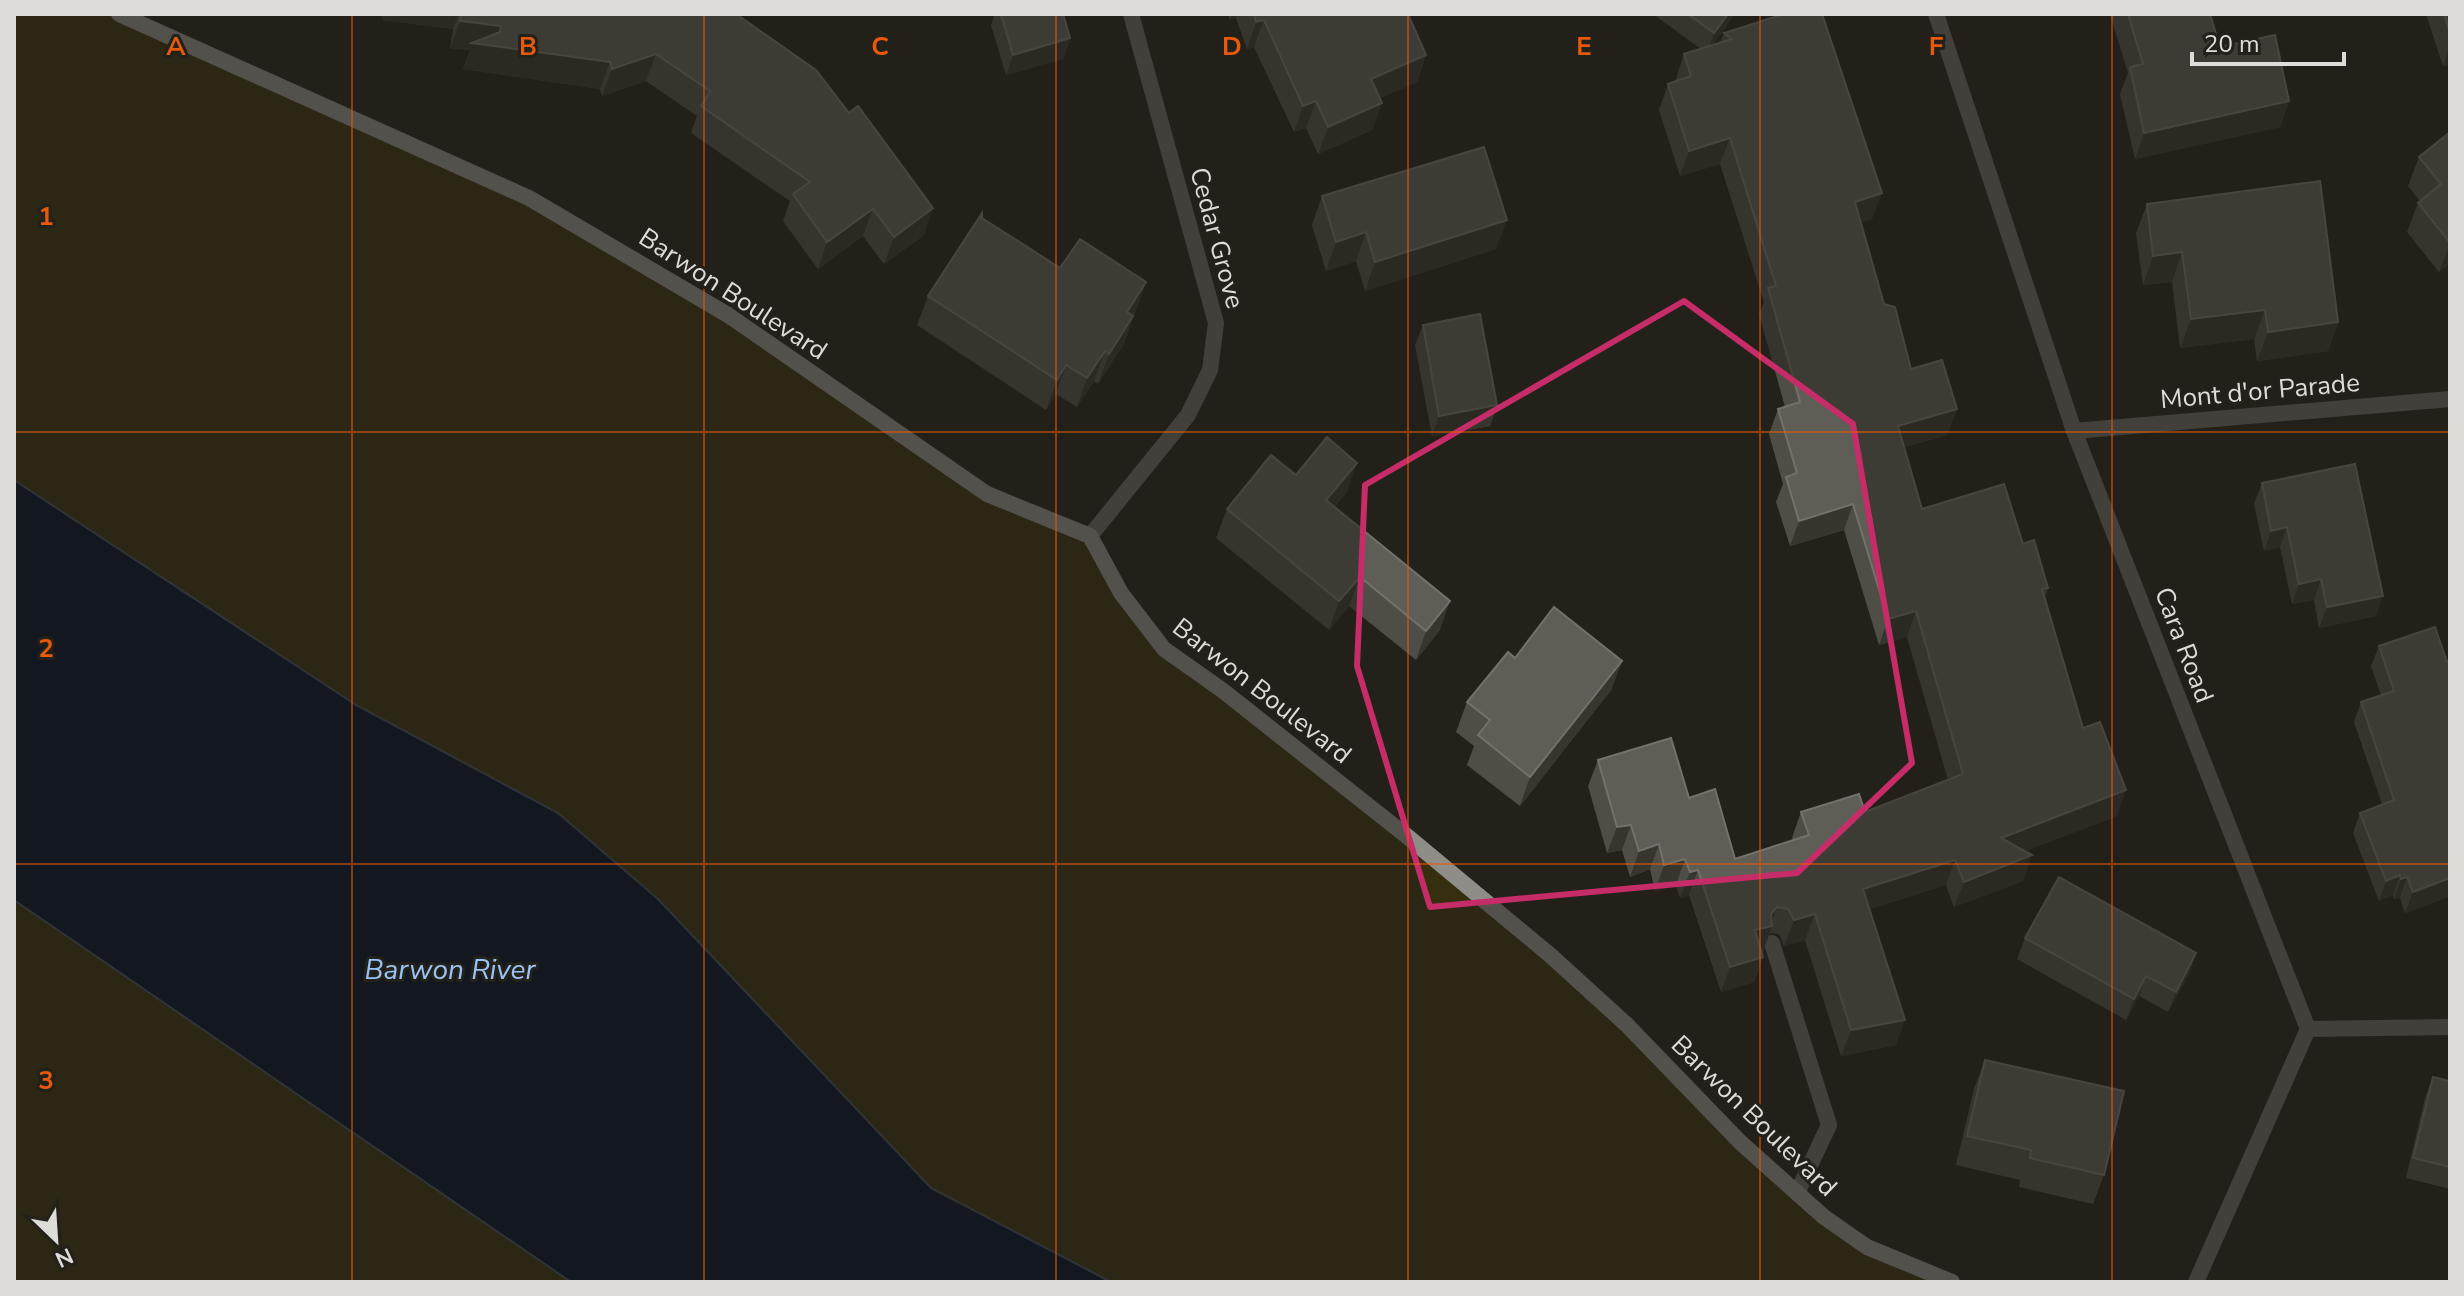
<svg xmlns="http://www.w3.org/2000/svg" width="2464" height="1296" font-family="'Nunito Sans',sans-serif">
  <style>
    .green { fill: #352f0f }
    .water { fill: #000d27; stroke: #424b5c; stroke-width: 2 }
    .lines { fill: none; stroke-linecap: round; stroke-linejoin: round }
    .lane { stroke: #666662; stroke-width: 16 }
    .street { stroke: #666662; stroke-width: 16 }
    .secondary { stroke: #8e8d87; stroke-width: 16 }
    .wall { fill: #4f4e46 }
    .shaded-wall { fill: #36352e }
    .building { fill: #5e5d56; stroke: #72716a; stroke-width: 2 }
    .marked { fill: none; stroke: #c52c68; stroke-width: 6; stroke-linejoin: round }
    .grid { fill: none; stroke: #e8590c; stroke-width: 2; stroke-opacity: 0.55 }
    .labels { text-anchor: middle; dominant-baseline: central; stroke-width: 6; stroke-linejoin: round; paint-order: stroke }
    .street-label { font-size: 26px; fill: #dddcd8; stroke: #22211a }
    .water-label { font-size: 28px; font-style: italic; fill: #99c3f6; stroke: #22211a }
    .grid-label { font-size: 26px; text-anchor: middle; font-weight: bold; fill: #e8590c; stroke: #22211a; stroke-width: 6; stroke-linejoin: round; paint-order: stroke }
  </style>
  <rect width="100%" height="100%" fill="#22211a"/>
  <g class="green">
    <polygon points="14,14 119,14 529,198 630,255 941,463 1090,536 1164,649 1550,955 1824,1217 1952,1282 1111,1282 931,1188 658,899 558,813 356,705 14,480"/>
    <polygon points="14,900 571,1282 14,1282"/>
  </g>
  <polygon class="water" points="14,480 356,705 558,813 658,899 931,1188 1111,1282 571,1282 14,900"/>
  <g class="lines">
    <polyline class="lane" points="1772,943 1829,1125 1797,1193"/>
    <g class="street">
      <polyline points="1936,14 2074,431 2308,1029 2196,1282"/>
      <polyline points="2074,431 2450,399"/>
      <polyline points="1090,536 1188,415 1210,370 1216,323 1131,14"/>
      <polyline points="2308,1029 2450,1027"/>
    </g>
    <polyline class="secondary" points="119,14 529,198 728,315 987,494 1090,536 1121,593 1164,649 1222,690 1408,837 1550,955 1627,1025 1740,1142 1824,1217 1867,1247 1952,1282"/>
  </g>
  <g class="wall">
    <polygon points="383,14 736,14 924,235 884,264 863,236 818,269 783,221 790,201 691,133 697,116 646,81 602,96 600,89 463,69 470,50 450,48 453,29 382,20"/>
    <polygon points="995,14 1063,14 1070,38 1063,59 1006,75 991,25"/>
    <polygon points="1228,14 1408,14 1426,55 1417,82 1380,98 1382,103 1372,130 1318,154 1306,128 1294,132 1254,47 1247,49 1236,18 1230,20"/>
    <polygon points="1653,14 1735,14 1712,46 1720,43 1724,33 1784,14 1872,219 1861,222 1884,304 1911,369 1957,409 1947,435 1904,447 1922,509 2023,544 2048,588 2045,597 2083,728 2117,816 2025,851 2023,881 1954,907 1946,885 1870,909 1896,1045 1841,1056 1805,940 1784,946 1779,934 1770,933 1763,951 1762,952 1763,957 1754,982 1721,992 1689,895 1680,898 1676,885 1655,891 1650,869 1630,877 1622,850 1607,853 1588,786 1598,760 1689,798 1735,859 1793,840 1792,838 1801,812 1865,812 1948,780 1907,637 1879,645 1844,530 1790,546 1776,502 1783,484 1769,434 1778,409 1785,407 1759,314 1764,302 1720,164 1680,176 1659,110 1668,84 1675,82 1684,54 1701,49"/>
    <polygon points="2110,14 2210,14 2220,47 2289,101 2280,127 2135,159 2120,94 2128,73"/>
    <polygon points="2426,14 2450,14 2450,64 2443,66"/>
    <polygon points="2450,132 2450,263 2439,272 2407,232 2418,203 2420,201 2408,186 2419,157"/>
    <polygon points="1322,196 1496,249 1365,291 1356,261 1326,271 1312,225"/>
    <polygon points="2147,204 2338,322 2328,351 2257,361 2254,339 2180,348 2172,282 2143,285 2136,233"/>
    <polygon points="1060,268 1146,282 1123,345 1098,384 1094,381 1077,407 1056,394 1046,410 917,325 928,296"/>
    <polygon points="1423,325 1497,405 1490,426 1432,436 1415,345"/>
    <polygon points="1296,475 1347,492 1334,507 1440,630 1416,660 1349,606 1329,630 1216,538 1227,509"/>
    <polygon points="2262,483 2376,616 2319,628 2314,600 2292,604 2280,547 2264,551 2254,504"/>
    <polygon points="2379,646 2447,662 2450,661 2450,896 2405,913 2400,898 2394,899 2393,895 2379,901 2353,833 2360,813 2382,804 2354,722 2361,702 2381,695 2371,666"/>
    <polygon points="1515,658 1622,661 1611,690 1520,806 1467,765 1474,746 1456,732 1467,702"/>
    <polygon points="2025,938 2196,953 2189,974 2168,1012 2139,996 2126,1020 2017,959"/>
    <polygon points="1985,1060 2104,1175 2093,1204 2019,1187 2020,1180 1956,1165 1974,1089"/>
    <polygon points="2433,1077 2450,1081 2450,1189 2406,1178 2425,1098"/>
  </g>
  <g class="shaded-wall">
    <polygon points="384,14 459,14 453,29 382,20"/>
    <polygon points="1232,14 1238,14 1236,18 1230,20"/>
    <polygon points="1728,14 1735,14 1707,53 1714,33"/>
    <polygon points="1264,20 1254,47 1247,49 1256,22"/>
    <polygon points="460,21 501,26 494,46 610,62 600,89 463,69 470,50 450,48"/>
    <polygon points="1070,38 1063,59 1006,75 1013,55"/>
    <polygon points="2450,46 2450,64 2443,66"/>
    <polygon points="656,54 646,81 602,96 612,69"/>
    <polygon points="1426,55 1417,82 1361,106 1371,79"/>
    <polygon points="1316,101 1306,128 1294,132 1303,106"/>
    <polygon points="2289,101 2280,127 2135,159 2144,133"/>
    <polygon points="1382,103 1372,130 1318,154 1328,127"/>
    <polygon points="1730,138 1720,164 1680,176 1689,151"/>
    <polygon points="1882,193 1872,219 1845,227 1855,202"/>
    <polygon points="933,208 924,235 884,264 894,237"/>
    <polygon points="873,209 863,236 818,269 827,242"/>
    <polygon points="1507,220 1496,249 1365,291 1375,262"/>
    <polygon points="1366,232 1356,261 1326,271 1336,242"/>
    <polygon points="2450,243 2450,263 2439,272"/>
    <polygon points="2182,252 2172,282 2143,285 2153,256"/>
    <polygon points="1146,282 1135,311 1116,341 1127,312"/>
    <polygon points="2265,310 2254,339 2180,348 2191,319"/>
    <polygon points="1133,316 1123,345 1098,384 1109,354"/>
    <polygon points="2338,322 2328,351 2257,361 2268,332"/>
    <polygon points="1105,351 1094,381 1077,407 1087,378"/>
    <polygon points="1066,365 1056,394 1046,410 1057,380"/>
    <polygon points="1497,405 1490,426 1432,436 1439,416"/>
    <polygon points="1957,409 1947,435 1889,452 1898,426"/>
    <polygon points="1357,463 1347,492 1316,529 1326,500"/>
    <polygon points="1853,504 1844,530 1790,546 1799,521"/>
    <polygon points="2287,527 2280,547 2264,551 2271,531"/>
    <polygon points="1360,577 1349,606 1329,630 1339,601"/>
    <polygon points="2321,579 2314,600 2292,604 2299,584"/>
    <polygon points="2383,596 2376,616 2319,628 2327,607"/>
    <polygon points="1450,601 1440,630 1416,660 1426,631"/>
    <polygon points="1916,611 1907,637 1879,645 1888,619"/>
    <polygon points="1622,661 1611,690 1520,806 1530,777"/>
    <polygon points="2126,790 2117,816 1992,864 2001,838"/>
    <polygon points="1631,825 1622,850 1607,853 1617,827"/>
    <polygon points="1659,844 1650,869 1630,877 1639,851"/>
    <polygon points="2032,855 2023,881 1954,907 1964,882"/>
    <polygon points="1685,859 1676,885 1655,891 1664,865"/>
    <polygon points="1955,860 1946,885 1854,914 1863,889"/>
    <polygon points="1698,870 1689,895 1680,898 1690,872"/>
    <polygon points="2400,875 2393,895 2379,901 2386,881"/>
    <polygon points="2407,877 2400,898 2394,899 2401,879"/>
    <polygon points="2450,878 2450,896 2405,913 2413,892"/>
    <polygon points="1777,907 1770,926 1772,926 1763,951 1746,956 1755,930"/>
    <polygon points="1815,914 1805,940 1784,946 1794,920"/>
    <polygon points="2196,953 2189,974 2168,1012 2176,992"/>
    <polygon points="1763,957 1754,982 1721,992 1730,967"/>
    <polygon points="2146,976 2139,996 2126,1020 2134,999"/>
    <polygon points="1905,1020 1896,1045 1841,1056 1851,1030"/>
  </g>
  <g class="building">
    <polygon points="461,14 736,14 816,70 849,113 858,106 933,208 894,237 873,209 827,242 793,194 810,182 701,106 710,91 656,54 612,69 610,62 472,43 500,32 501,26 460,21"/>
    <polygon points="1001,14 1063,14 1070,38 1013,55"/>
    <polygon points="1254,14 1408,14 1426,55 1371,79 1382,103 1328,127 1316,101 1303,106 1264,20 1256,22"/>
    <polygon points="1688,14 1728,14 1714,33"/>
    <polygon points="1784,14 1822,14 1882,193 1855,202 1884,304 1895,307 1911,369 1942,360 1957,409 1898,426 1922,509 2004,484 2023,544 2034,540 2048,588 2042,589 2083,728 2100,722 2126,790 2001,838 2032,855 1964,882 1955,860 1863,889 1905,1020 1851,1030 1815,914 1794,920 1788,909 1777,907 1771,914 1772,926 1755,930 1763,957 1730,967 1698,870 1690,872 1685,859 1664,865 1659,844 1639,851 1631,825 1617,827 1598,760 1671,738 1689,798 1715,789 1735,859 1809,835 1801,812 1859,794 1865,812 1963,774 1916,611 1888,619 1853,504 1799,521 1786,477 1797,473 1778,409 1800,402 1768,288 1776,286 1730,138 1689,151 1668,84 1691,76 1684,54 1732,39 1724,33"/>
    <polygon points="2128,14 2210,14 2220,47 2275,35 2289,101 2144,133 2130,67 2143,64"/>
    <polygon points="2444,14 2450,14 2450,33"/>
    <polygon points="2450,132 2450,243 2418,203 2441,184 2419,157"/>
    <polygon points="1484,147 1507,220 1375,262 1366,232 1336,242 1322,196"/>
    <polygon points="2320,181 2338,322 2268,332 2265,310 2191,319 2182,252 2153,256 2147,204"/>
    <polygon points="982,213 982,218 1060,268 1080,239 1146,282 1127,312 1133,316 1109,354 1105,351 1087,378 1066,365 1057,380 928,296"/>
    <polygon points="1480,314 1497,405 1439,416 1423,325"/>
    <polygon points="1327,437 1357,463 1326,500 1450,601 1426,631 1360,577 1339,601 1227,509 1271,455 1296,475"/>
    <polygon points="2355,464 2383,596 2327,607 2321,579 2299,584 2287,527 2271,531 2262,483"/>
    <polygon points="1554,607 1622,661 1530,777 1478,735 1490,720 1467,702 1508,652 1515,658"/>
    <polygon points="2435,627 2447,662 2450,661 2450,878 2413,892 2407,877 2401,879 2400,875 2386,881 2360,813 2394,800 2361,702 2394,691 2379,646"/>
    <polygon points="2059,877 2196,953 2176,992 2146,976 2134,999 2025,938"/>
    <polygon points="1985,1060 2124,1091 2104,1175 2030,1158 2031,1150 1967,1136"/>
    <polygon points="2433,1077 2450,1081 2450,1167 2413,1158"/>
  </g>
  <path d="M0 0H2464V1296H0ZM 1684,301 L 1853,424 L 1912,763 L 1797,873 L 1430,907 L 1357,666 L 1365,485 Z" fill="#22211a" fill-opacity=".55" fill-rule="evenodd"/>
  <path class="marked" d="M 1684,301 L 1853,424 L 1912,763 L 1797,873 L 1430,907 L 1357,666 L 1365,485 Z"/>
  <path class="grid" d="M 352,14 L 352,1282M 704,14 L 704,1282M 1056,14 L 1056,1282M 1408,14 L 1408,1282M 1760,14 L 1760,1282M 2112,14 L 2112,1282M 14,432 L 2450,432M 14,864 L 2450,864"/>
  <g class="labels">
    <g class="street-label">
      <text transform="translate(1217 238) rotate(75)">Cedar Grove</text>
      <text transform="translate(733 294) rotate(33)">Barwon Boulevard</text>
      <text transform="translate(2260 391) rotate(-5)">Mont d'or Parade</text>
      <text transform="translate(2184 645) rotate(69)">Cara Road</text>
      <text transform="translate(1262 691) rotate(38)">Barwon Boulevard</text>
      <text transform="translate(1754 1116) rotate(44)">Barwon Boulevard</text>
    </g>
    <g class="water-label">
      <text x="450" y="970">Barwon River</text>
    </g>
  </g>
  <g class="grid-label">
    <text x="176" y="55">A</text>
    <text x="528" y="55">B</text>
    <text x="880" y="55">C</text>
    <text x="1232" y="55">D</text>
    <text x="1584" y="55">E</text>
    <text x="1936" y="55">F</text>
    <text x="46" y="225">1</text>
    <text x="46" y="657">2</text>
    <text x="46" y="1089">3</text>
  </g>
  <rect width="2464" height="1296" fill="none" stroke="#dddcd8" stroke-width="32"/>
  <g transform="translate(56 1240) rotate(155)" stroke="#22211a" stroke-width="6" paint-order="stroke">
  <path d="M0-6L14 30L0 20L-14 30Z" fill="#dddcd8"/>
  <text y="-12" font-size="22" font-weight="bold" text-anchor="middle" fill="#dddcd8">N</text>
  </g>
  <path d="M2192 52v12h152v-12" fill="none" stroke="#dddcd8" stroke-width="4"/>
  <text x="2204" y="52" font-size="24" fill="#dddcd8" stroke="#22211a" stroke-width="6" paint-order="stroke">20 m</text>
</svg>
